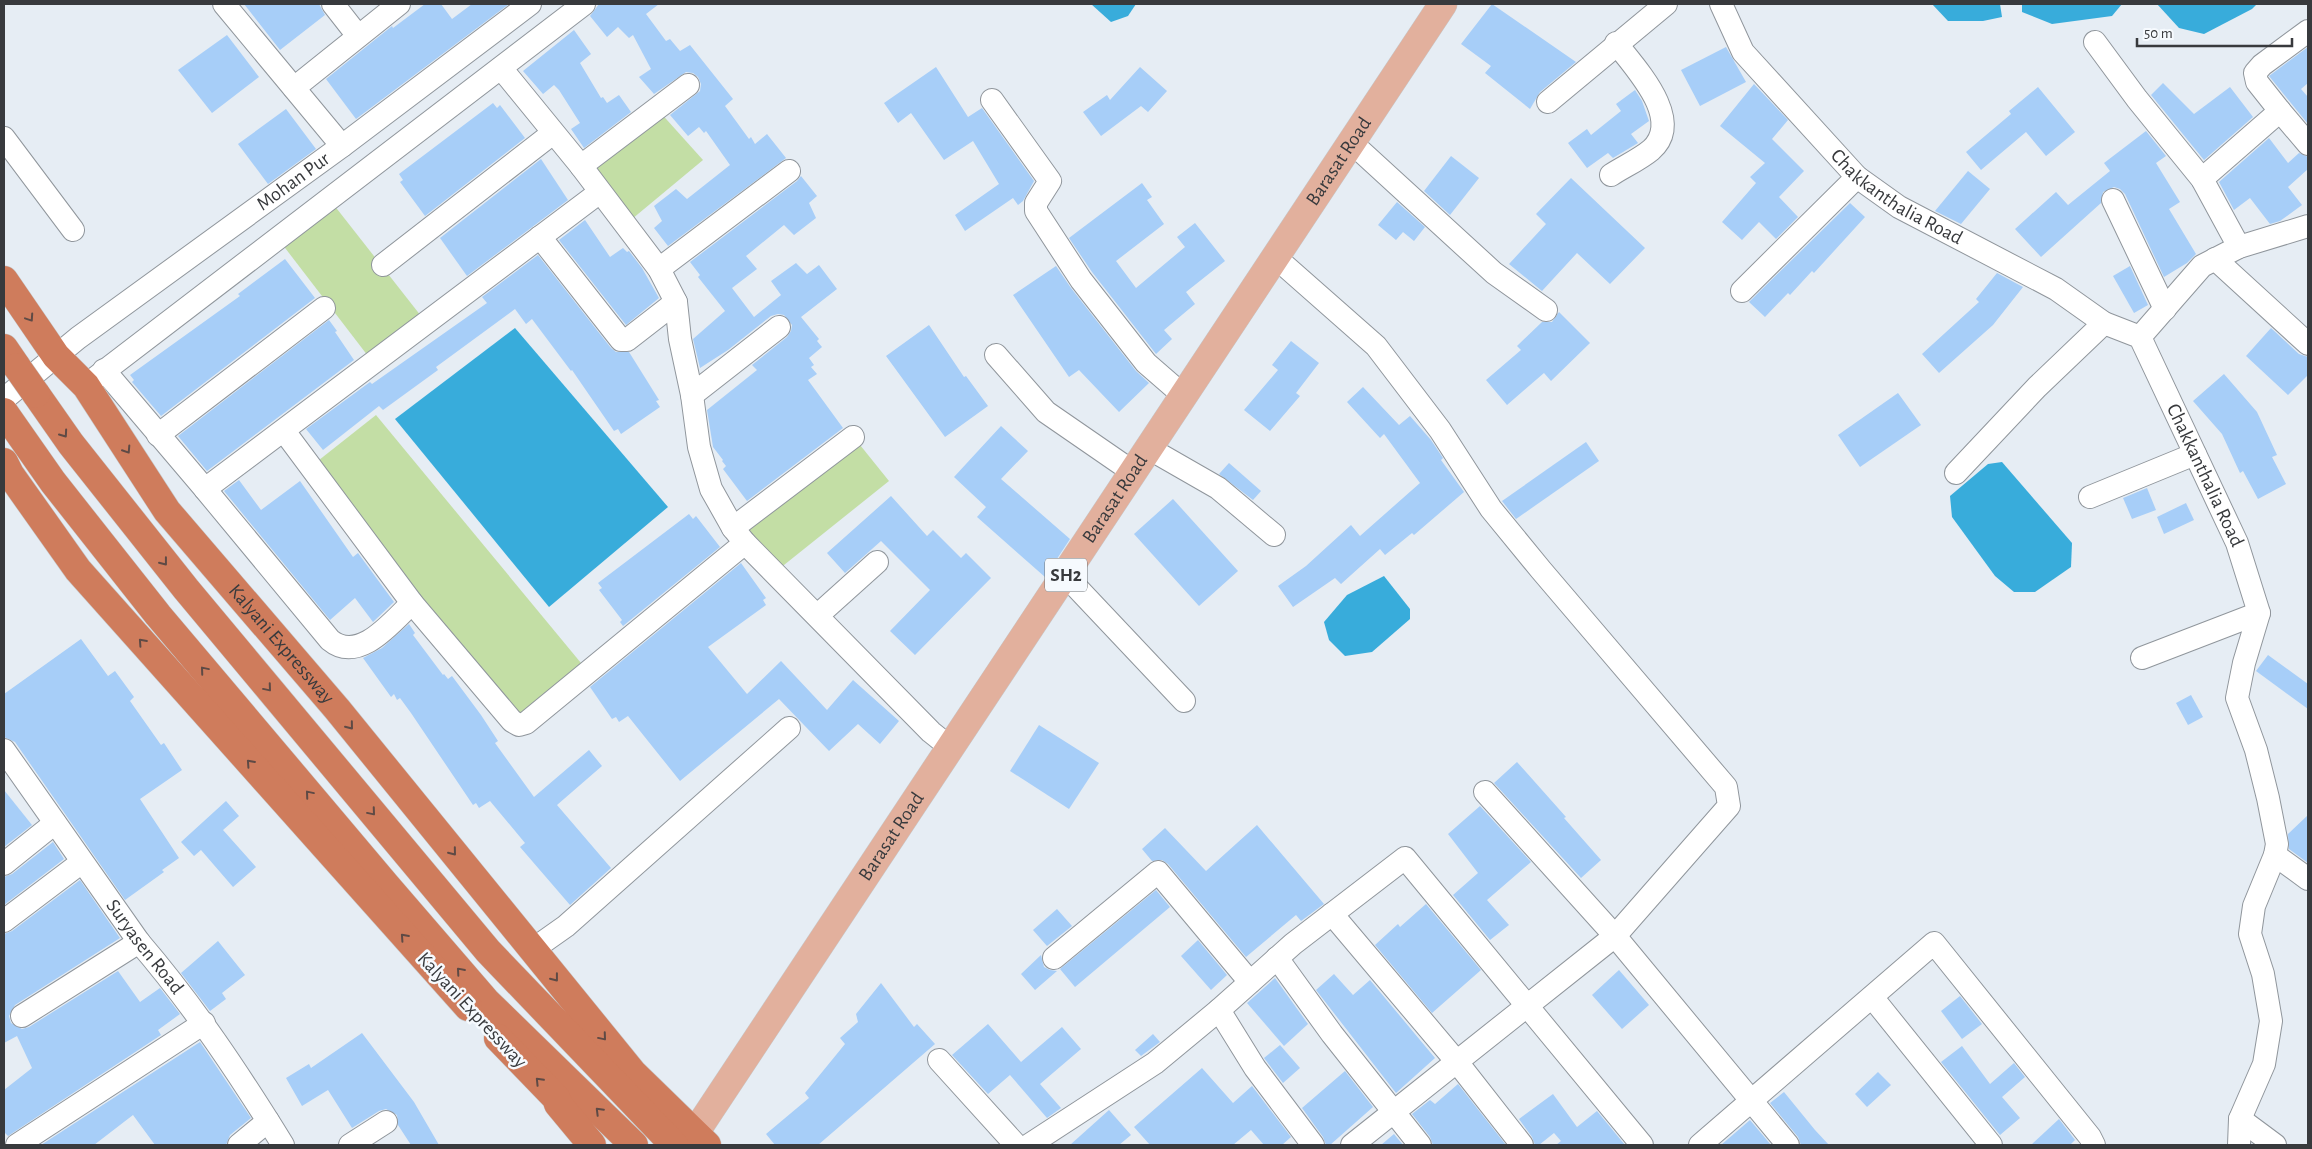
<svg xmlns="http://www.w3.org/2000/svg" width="2312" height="1149" font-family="'Alegreya Sans',sans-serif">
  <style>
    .green { fill: #c3dea5 }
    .water { fill: #38acdb }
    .building { fill: #a7cef8 }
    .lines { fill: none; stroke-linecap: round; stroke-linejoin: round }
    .minor-casing { stroke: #90969c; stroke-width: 24 }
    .major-casing { stroke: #c7c8c9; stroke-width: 29 }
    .highway-casing { stroke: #c7c8c9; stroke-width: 29 }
    .minor { stroke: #fff; stroke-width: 22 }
    .major { stroke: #e2b09d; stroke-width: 28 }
    .highway { stroke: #cf7c5c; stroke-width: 28 }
    .highway-bridge-casing { stroke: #c7c8c9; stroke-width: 29; stroke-linecap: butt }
    .highway-bridge { stroke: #cf7c5c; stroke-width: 28 }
    .oneway { stroke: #5e4a45 }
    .labels { text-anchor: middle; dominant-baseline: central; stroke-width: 5; stroke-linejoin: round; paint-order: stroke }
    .shield { fill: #f6fafe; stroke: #717477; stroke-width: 1 }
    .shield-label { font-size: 19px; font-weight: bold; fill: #383a3d }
    .street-label { font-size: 20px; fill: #383a3d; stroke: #f6fafe }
  </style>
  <rect width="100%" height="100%" fill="#e6edf4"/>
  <g class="green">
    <polygon points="658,110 703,160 632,219 592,166"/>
    <polygon points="330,200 421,316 368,356 279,240"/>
    <polygon points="376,415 581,663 518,717 314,464"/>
    <polygon points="856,440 889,481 779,569 741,532"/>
  </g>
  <g class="water">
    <polygon points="1091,4 1136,4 1128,16 1111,22"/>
    <polygon points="1932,4 2000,4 2002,17 1983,21 1948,21"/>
    <polygon points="2022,4 2122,4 2112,16 2052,24 2022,12"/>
    <polygon points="2157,4 2257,4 2252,9 2204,34 2179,28"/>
    <polygon points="515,328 668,507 549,607 395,419"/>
    <polygon points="2002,462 2072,543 2071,567 2035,592 2014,592 1995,576 1952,517 1950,496 1988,464"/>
    <polygon points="1384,576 1410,609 1410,619 1372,652 1345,656 1329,640 1324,622 1347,595"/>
  </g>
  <g class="building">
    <polygon points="244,4 319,4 325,15 280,50"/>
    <polygon points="425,4 441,4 452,19 472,4 509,4 356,119 326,79 392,26 393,28"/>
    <polygon points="599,4 659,4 646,14 666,41 670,39 680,51 690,45 733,99 725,106 749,139 751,137 755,144 767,134 786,158 668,246 654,228 662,221 654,206 676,189 687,199 730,165 706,131 704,133 699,127 688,136 670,115 700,91 701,84 698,77 693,73 686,72 654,94 639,77 651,69 633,35 629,38 618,27 607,37 590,16"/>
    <polygon points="1492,4 1576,62 1540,92 1530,109 1485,73 1491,66 1461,44"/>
    <polygon points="574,30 591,54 580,63 601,98 603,97 607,103 619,95 631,112 584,148 571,129 580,123 559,90 554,85 543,94 523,71"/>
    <polygon points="227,35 259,77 212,113 178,70"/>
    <polygon points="1726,47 1746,82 1700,106 1681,70"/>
    <polygon points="2308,47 2308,83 2301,89 2308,97 2308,124 2269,76"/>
    <polygon points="936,67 968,117 982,108 1034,181 1023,201 1018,205 1013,198 965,231 955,215 999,184 973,141 944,160 911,113 898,123 884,103"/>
    <polygon points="1140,67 1167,91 1148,112 1141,106 1101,136 1083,112 1107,95 1110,100"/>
    <polygon points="2163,83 2194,114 2230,87 2253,117 2204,160 2151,95"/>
    <polygon points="1754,84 1788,120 1772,139 1804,171 1779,197 1798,217 1776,239 1759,222 1742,240 1722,222 1756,183 1750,177 1765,163 1720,126"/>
    <polygon points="2038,87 2075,132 2046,156 2026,132 1981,170 1966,152 2011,114 2009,111"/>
    <polygon points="1635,90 1642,101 1649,121 1631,134 1638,143 1613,158 1608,153 1587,168 1568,143 1587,129 1591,135 1621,111 1616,104"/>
    <polygon points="493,103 497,108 500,105 525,138 425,216 400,182 403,180 399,174"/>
    <polygon points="286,109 316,149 268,184 238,144"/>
    <polygon points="2146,131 2166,156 2156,163 2180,202 2169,209 2196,254 2187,263 2164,277 2125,194 2120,189 2114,187 2103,192 2101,203 2041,257 2015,229 2056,192 2068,205 2110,171 2104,163"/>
    <polygon points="2269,138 2288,163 2299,153 2308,157 2308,169 2288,187 2302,205 2280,221 2270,224 2250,198 2234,210 2219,182"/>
    <polygon points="1451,156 1479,178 1450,215 1424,191"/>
    <polygon points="541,159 568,200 467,276 440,238"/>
    <polygon points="1968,171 1990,189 1961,224 1935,211"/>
    <polygon points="801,176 817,196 809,203 816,218 794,235 784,225 746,256 757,269 732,288 754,317 781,295 771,281 796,263 807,274 819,265 837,289 801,317 819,339 817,341 822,347 809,358 814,365 811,367 817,374 808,380 843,428 747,501 723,469 726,466 722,461 723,460 713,447 707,410 757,370 752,365 787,337 791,331 792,325 784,315 778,314 771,316 728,350 700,368 693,339 725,311 698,277 700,275 690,262 797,181"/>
    <polygon points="1571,178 1645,248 1610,284 1577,253 1542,291 1509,264 1546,224 1536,214"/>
    <polygon points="1142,183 1152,197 1147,200 1164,224 1116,261 1136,288 1185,247 1177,237 1195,223 1225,261 1186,292 1195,304 1164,330 1172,339 1156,354 1092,272 1069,238"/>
    <polygon points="1397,202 1425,227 1414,241 1403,232 1396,240 1378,225"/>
    <polygon points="1850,203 1865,217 1814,273 1812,271 1790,295 1788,293 1765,317 1749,302"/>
    <polygon points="585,220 610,257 623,248 627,252 629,251 642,268 659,298 626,325 559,240"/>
    <polygon points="538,255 611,348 616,352 629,352 659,400 656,401 660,407 621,434 618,429 614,431 572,370 571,371 532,319 526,324 515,309 436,367 438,370 383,410 379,406 323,450 306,429 370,382 372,384 487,303 482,297"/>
    <polygon points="285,259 315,298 161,416 132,382 134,380 130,375 240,296 238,294"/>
    <polygon points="1056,266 1071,288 1136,371 1149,383 1119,412 1079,370 1069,377 1013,295"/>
    <polygon points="2130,266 2148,305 2134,313 2113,276"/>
    <polygon points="1997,273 2023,287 1993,325 1939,373 1922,354 1979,302 1976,299"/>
    <polygon points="1559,312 1590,343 1551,381 1544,373 1507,405 1486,380 1521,350 1517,346 1542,322 1552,322"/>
    <polygon points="329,320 337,331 335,332 354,360 207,471 178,436"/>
    <polygon points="929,325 964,377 966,376 988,406 945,437 886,356"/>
    <polygon points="2271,328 2299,354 2308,357 2308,375 2288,395 2246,356"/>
    <polygon points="1291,341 1319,363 1296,393 1300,396 1270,431 1244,410 1278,370 1272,365"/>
    <polygon points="2224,374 2257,412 2277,455 2272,457 2286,484 2258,499 2243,471 2240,473 2222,434 2193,401"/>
    <polygon points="1363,387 1399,425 1410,416 1431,440 1443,458 1441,460 1464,492 1414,535 1412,533 1385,555 1380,549 1341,584 1335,578 1293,607 1278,586 1306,566 1351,525 1360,536 1420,483 1384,434 1380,438 1347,402"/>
    <polygon points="1898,393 1921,425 1860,467 1838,435"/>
    <polygon points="1001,426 1028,451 1001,479 1070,539 1045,577 977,517 986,507 954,477"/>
    <polygon points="1586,442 1599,461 1516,519 1502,501"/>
    <polygon points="1229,463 1261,491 1253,500 1219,474"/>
    <polygon points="239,480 261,510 300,481 353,557 358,553 394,602 373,622 355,598 330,620 224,491"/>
    <polygon points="2147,488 2156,510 2132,519 2123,498"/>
    <polygon points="891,496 927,536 933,530 961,558 966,553 991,578 915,655 890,631 930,590 881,541 845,573 827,553"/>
    <polygon points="1173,499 1238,571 1199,606 1134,534"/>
    <polygon points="2186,503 2194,520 2164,534 2157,517"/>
    <polygon points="689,514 693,519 696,516 720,547 623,626 620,622 622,620 599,590 602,588 598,583"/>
    <polygon points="741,563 766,598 763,600 766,605 708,647 747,694 781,661 827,710 853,680 899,721 880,744 858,724 829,751 779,699 680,781 628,716 619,722 616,717 612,719 590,687"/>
    <polygon points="409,624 415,633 413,635 443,675 444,674 448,679 452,676 481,715 498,741 495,743 534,797 589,750 602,766 557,805 611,868 570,905 520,847 525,843 490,801 479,808 476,803 473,805 411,713 400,698 397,700 394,694 391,697 363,658 382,648"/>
    <polygon points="81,639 108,676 115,671 134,697 130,701 161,745 164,743 182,770 140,799 179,858 162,870 164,872 125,900 15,742 4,737 4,694"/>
    <polygon points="2268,655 2308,684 2308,709 2256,671"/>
    <polygon points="2191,695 2203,717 2188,725 2176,703"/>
    <polygon points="1039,725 1099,763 1069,809 1010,771"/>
    <polygon points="1517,762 1566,817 1564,818 1601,860 1581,878 1494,783"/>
    <polygon points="4,790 32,825 4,847"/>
    <polygon points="226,801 239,816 223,830 256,867 233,887 201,850 194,856 181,842"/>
    <polygon points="1480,806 1531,862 1487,900 1509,925 1490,940 1453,895 1478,873 1448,834"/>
    <polygon points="2308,815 2308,863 2289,849 2288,834"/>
    <polygon points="1257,825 1324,904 1301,921 1296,915 1246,957 1168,864 1162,860 1152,861 1142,849 1165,828 1206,871"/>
    <polygon points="53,842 64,859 4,905 4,877 12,874"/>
    <polygon points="80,880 120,938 15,1005 9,1016 11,1023 22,1029 29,1027 118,971 140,1002 160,988 180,1014 158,1030 161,1035 8,1136 4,1132 4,1090 32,1068 17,1036 4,1043 4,934 12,931"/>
    <polygon points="1156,890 1170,907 1075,987 1060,969"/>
    <polygon points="1426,904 1481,970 1432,1013 1375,945 1398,924 1400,927"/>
    <polygon points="1057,909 1072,926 1047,946 1033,930"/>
    <polygon points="1198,940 1227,975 1211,990 1181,956"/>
    <polygon points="218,941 245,975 222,993 226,999 210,1011 181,973"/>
    <polygon points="1041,955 1044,967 1050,970 1057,971 1035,990 1021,974"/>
    <polygon points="1619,970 1649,1005 1622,1029 1592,995"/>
    <polygon points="1334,974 1353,995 1370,980 1435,1058 1396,1093 1316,990"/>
    <polygon points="1275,978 1308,1024 1284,1046 1247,1003"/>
    <polygon points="881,983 914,1027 917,1024 935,1044 818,1145 775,1145 766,1134 809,1098 805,1093 845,1044 840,1038 858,1022 856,1014"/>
    <polygon points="1960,996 1982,1024 1962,1039 1941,1011"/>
    <polygon points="988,1024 1021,1062 1062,1027 1081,1049 1040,1084 1061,1108 1047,1118 1010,1075 988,1094 952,1055"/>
    <polygon points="362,1033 414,1102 439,1145 411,1145 398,1125 397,1115 386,1109 379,1111 352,1128 328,1090 302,1106 286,1078 309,1064 311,1068"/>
    <polygon points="1153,1034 1160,1042 1141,1056 1135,1050"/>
    <polygon points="200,1042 251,1118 230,1135 226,1145 155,1145 133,1115 94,1145 41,1145"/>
    <polygon points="1280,1045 1300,1068 1283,1083 1264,1058"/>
    <polygon points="1962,1046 1990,1084 2014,1063 2025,1077 2002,1097 2020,1118 2000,1135 1941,1062"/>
    <polygon points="1202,1068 1233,1103 1252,1086 1291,1137 1282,1145 1264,1145 1251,1130 1233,1145 1150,1145 1134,1127"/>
    <polygon points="1345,1071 1373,1107 1330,1145 1326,1145 1323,1137 1302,1108"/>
    <polygon points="1878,1072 1891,1085 1867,1107 1855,1094"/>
    <polygon points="1458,1084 1506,1145 1433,1145 1430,1137 1412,1114 1430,1100 1435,1104"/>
    <polygon points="1784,1092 1815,1130 1829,1145 1801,1145 1798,1137 1770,1103"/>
    <polygon points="1553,1094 1577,1127 1597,1111 1625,1145 1556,1145 1561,1141 1554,1133 1539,1145 1535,1145 1532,1137 1519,1119"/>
    <polygon points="1109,1110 1131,1135 1119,1145 1070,1145"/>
    <polygon points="2059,1119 2075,1140 2070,1145 2031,1145"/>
    <polygon points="1750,1120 1771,1145 1721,1145"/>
    <polygon points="1394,1134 1403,1145 1381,1145"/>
  </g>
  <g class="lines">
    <g class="minor-casing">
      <g id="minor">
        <polyline points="224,4 342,146"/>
        <polyline points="333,4 358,36"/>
        <path id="s1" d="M 1721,4 L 1743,52 L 1857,177 L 1899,207 L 2056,289 L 2104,323 L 2140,337 L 2237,543 L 2259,613 L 2244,663 L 2237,698 L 2256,750 L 2268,798 L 2277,844 L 2275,855 L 2254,906 L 2250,934 L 2263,974 L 2271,1021 L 2264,1064 L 2240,1119 L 2239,1145"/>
        <polyline points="2095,42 2137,99 2202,179 2239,247"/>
        <polyline points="501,68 581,166 659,269 676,302 680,339 692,395 699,447 711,489 733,528 745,543 931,732 951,748"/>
        <polyline points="294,88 399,4"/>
        <polyline points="992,100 1050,181 1036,203 1036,211 1081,280 1146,363 1184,396"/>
        <polyline points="1548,102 1666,4"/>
        <polyline points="2280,111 2308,144"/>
        <polyline points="4,138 73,230"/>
        <polyline points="1352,143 1494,273 1546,310"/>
        <polyline points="581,166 688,85"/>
        <path d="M 1611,175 C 1623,167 1639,160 1651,150 C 1685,120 1636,69 1616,43"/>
        <polyline points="2202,179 2280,111 2257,82 2255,73 2262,65 2308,31"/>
        <polyline points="2113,200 2165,309"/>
        <polyline points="540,237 621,340 627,340 676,302"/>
        <polyline points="1275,257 1376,346 1440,430 1491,509 1541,570 1726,787 1729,806 1615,936 1352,1145"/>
        <polyline points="2215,259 2308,344"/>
        <polyline points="383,265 553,133"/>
        <polyline points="659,269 789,171"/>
        <polyline points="1742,291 1857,177"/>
        <polyline points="2140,337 2202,266 2239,247 2308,226"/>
        <polyline points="996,355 1046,412 1133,472"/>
        <polyline points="104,370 205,489 600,192"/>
        <polyline points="94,379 584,4"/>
        <polyline points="692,395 779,327"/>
        <path id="s2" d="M 4,399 L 78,338 L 342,146 L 530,4"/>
        <polyline points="284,431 412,603 512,721 519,725 526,723 745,543"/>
        <polyline points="158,435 324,308"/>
        <polyline points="1150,449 1218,488 1274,535"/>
        <polyline points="1956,473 2037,387 2104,323"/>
        <path d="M 205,489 L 330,640 C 359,664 392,622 412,603"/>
        <polyline points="2090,497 2195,454"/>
        <polyline points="733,528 853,437"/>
        <polyline points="1065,575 1184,701"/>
        <polyline points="818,615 877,562"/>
        <polyline points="2142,658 2259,613"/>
        <path id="s3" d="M 4,750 L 139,942 C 194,1006 239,1074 283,1145"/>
        <polyline points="1485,792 1615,936 1788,1145"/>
        <polyline points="2275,855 2308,879"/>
        <polyline points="4,864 55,823"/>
        <polyline points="1332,914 1457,1062 1522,1145"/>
        <polyline points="4,921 82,862"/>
        <polyline points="532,950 566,926 789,728"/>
        <polyline points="1054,958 1158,872 1250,982"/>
        <polyline points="1277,958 1332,1034 1420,1145"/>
        <polyline points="1872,997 1991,1145"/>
        <polyline points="1219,1010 1255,1068 1313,1145"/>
        <polyline points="22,1016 139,942"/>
        <polyline points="939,1060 1016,1145"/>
        <polyline points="2240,1119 2275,1145"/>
        <polyline points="17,1145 204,1023"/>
        <polyline points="239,1145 268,1121"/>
        <polyline points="350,1145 386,1122"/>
        <polyline points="1029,1145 1155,1063 1219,1010 1293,944 1405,858 1642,1145"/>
        <polyline points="1700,1145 1934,943 2090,1137 2094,1145"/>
      </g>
    </g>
    <g class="major-casing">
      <g id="major">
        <path id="s4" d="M 687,1145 L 1443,4"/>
      </g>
    </g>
    <g class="highway-casing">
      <g id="highway">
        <path id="s5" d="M 4,280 L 56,356 L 86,386 L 167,511 L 337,709 L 633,1073 L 707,1145"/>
        <polyline points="4,348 17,367"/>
        <polyline points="36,394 71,444 186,589 488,951 674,1145"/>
        <polyline points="4,412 53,482 158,615 386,885 486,1001 634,1145"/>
        <polyline points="4,462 10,474 78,570 468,1007"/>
        <polyline points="498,1038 556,1098 558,1104 592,1145"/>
      </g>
    </g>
    <use href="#minor" class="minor"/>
    <use href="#major" class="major"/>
    <use href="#highway" class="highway"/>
    <g class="highway-bridge-casing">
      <polyline id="highway-bridge" points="17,367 36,394"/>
    </g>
    <use href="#highway-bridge" class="highway-bridge"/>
  </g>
  <defs><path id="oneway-chevron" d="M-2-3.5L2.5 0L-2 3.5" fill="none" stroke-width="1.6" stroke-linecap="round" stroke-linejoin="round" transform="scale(1.25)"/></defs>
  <g class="oneway">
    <use href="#oneway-chevron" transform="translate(30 318) rotate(56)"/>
    <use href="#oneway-chevron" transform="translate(64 434) rotate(55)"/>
    <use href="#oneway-chevron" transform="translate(127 450) rotate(57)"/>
    <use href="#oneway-chevron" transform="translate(164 562) rotate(52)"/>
    <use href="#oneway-chevron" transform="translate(142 642) rotate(-132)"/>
    <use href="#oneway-chevron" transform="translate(204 670) rotate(-130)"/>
    <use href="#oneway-chevron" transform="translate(268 688) rotate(50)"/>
    <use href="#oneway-chevron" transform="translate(350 726) rotate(51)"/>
    <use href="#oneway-chevron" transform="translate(250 763) rotate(-132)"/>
    <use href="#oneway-chevron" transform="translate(309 794) rotate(-130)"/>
    <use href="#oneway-chevron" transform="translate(372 812) rotate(50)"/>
    <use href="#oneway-chevron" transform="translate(453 852) rotate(51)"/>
    <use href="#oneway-chevron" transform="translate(404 937) rotate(-132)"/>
    <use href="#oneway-chevron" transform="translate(460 971) rotate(-131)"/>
    <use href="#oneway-chevron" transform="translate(555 978) rotate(52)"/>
    <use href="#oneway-chevron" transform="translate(603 1037) rotate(50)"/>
    <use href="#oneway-chevron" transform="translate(539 1081) rotate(-134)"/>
    <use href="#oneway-chevron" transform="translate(599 1111) rotate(-135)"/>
  </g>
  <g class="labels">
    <rect class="shield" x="1045" y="558.5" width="42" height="33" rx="4"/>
    <g class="shield-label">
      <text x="1066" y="575">SH2</text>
    </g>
    <g class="street-label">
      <text stroke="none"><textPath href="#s4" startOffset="1180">Barasat Road</textPath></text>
      <text stroke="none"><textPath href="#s2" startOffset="362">Mohan Pur</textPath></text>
      <text stroke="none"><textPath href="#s1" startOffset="266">Chakkanthalia Road</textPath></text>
      <text stroke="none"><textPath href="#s1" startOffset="701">Chakkanthalia Road</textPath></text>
      <text stroke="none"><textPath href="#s4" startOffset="775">Barasat Road</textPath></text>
      <text stroke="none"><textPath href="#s5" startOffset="459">Kalyani Expressway</textPath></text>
      <text stroke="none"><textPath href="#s4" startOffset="370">Barasat Road</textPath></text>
      <text stroke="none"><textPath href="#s3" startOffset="242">Suryasen Road</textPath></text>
      <text transform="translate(472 1010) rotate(47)">Kalyani Expressway</text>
    </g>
  </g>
  <rect width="2312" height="1149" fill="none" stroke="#383a3d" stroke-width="10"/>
  <path d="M2137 38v8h155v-8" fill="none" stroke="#383a3d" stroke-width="2.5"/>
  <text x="2144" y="38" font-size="15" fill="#383a3d" stroke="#f6fafe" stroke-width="4" paint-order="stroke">50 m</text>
</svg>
